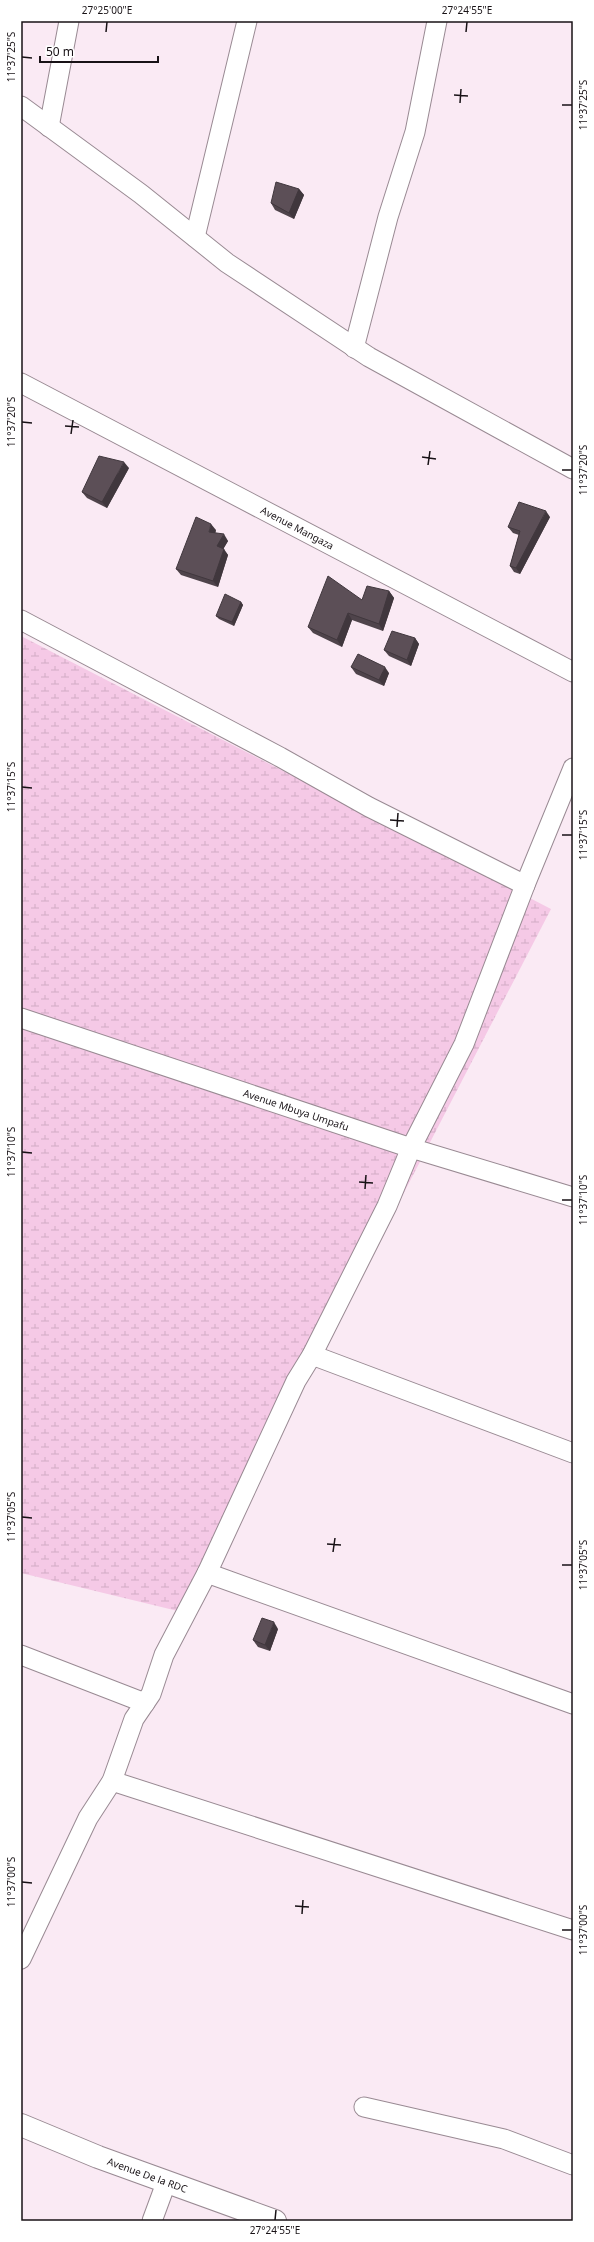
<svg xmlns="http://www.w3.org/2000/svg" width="594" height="2242" font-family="'Noto Sans',sans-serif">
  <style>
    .wetland { fill: url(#wetland-marsh) }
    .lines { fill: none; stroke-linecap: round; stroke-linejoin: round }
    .minor-casing { stroke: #998a93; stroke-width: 21 }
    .tertiary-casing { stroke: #998a93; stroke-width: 24 }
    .minor { stroke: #fff; stroke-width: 19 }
    .tertiary { stroke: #fff; stroke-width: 22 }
    .wall { fill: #4f444b }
    .shaded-wall { fill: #40373d }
    .building { fill: #5c4f57; stroke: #40373d }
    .ticks { fill: none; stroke: #181216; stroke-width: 1.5 }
    .labels { text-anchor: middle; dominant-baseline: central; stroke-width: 4; stroke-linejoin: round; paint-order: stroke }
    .street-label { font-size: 10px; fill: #181216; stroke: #fff }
    .neatline { fill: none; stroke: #181216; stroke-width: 1.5 }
    .ticks-label { font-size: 10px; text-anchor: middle; fill: #181216 }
  </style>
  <defs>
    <pattern id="wetland-marsh" width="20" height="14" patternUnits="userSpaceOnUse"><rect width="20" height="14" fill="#f5c9e6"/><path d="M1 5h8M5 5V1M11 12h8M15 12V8" fill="none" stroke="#d1acc5"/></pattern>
  </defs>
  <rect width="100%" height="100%" fill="#faeaf4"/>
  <polygon class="wetland" points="21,636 551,909 186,1613 21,1573"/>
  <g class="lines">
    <g class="minor-casing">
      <g id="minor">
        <polyline points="21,106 141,194 227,263 369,357 573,469"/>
        <polyline points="49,127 69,21"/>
        <polyline points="195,237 247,21"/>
        <polyline points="354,348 388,217 415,132 437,21"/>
        <path id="s1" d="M 21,383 L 573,672"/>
        <polyline points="21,620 280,757 369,807 525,885"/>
        <path id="s2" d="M 21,1018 L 411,1148 L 573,1197"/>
        <polyline points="312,1355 573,1453"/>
        <polyline points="207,1573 573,1704"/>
        <polyline points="21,1655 145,1703"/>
        <polyline points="112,1781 573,1930"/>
        <polyline points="21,1959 88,1818 112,1781 134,1719 151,1694 164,1655 207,1573 296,1381 312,1355 387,1206 411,1148 464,1044 525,885 573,768"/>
        <polyline points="364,2107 504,2139 573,2165"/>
        <polyline points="152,2221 166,2183"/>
      </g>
    </g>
    <g class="tertiary-casing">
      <g id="tertiary">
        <path id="s3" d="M 21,2125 L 98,2157 L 275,2221"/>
      </g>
    </g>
    <use href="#minor" class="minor"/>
    <use href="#tertiary" class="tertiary"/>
  </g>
  <g class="wall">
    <polygon points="299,189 304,195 294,219 275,210 271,203"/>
    <polygon points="129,468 107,508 87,498 82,492"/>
    <polygon points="550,517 520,574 514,572 510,566 519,535 513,533 508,527"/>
    <polygon points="216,530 215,533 228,541 223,549 228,555 218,587 181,575 176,569"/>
    <polygon points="389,591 394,598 383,631 352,620 342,647 313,633 308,627"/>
    <polygon points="241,602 243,605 234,626 219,619 216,616"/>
    <polygon points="415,638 419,644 411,666 389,656 384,650"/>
    <polygon points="351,667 389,673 384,686 356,674"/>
    <polygon points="278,1629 270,1651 258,1647 253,1640"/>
  </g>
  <g class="shaded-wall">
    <polygon points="299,189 304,195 294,219 289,213"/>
    <polygon points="124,462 129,468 107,508 102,502"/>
    <polygon points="546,511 550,517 520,574 516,568"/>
    <polygon points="211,524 216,530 214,538 209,532"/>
    <polygon points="224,534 228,541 221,553 217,546"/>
    <polygon points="224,549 228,555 218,587 213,581"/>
    <polygon points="389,591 394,598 383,631 379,624"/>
    <polygon points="241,602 243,605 234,626 232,622"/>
    <polygon points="348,613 352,620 342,647 337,640"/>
    <polygon points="415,638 419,644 411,666 407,660"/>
    <polygon points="385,667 389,673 384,686 379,680"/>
    <polygon points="274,1622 278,1629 270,1651 265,1645"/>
  </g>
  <g class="building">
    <polygon points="276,182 299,189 289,213 271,203"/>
    <polygon points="99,456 124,462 102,502 82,492"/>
    <polygon points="519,502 546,511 516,568 510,566 520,531 508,527"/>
    <polygon points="196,517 211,524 209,532 224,534 217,546 224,549 213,581 176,569"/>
    <polygon points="328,576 362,600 367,586 389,591 379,624 348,613 337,640 308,627"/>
    <polygon points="225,594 241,602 232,622 216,616"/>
    <polygon points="392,631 415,638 407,660 384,650"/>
    <polygon points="358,654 385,667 379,680 351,667"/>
    <polygon points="262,1618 274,1622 265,1645 253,1640"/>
  </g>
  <path class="ticks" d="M 106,32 L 107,22M 466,32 L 467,22M 22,57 L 32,58M 454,95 L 468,96M 460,103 L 461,89M 562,105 L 572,105M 22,422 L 32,423M 65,426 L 79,427M 71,434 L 73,420M 422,457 L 436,459M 428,465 L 430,451M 562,470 L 572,470M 22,787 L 32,788M 390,820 L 404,821M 397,827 L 398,813M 562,835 L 572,835M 22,1152 L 32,1153M 359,1182 L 373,1183M 365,1189 L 366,1175M 562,1200 L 572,1200M 22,1517 L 32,1518M 327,1544 L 341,1545M 333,1552 L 335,1538M 562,1565 L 572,1565M 22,1882 L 32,1883M 295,1906 L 309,1907M 302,1914 L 303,1900M 562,1930 L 572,1930M 275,2220 L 276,2210"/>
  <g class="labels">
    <g class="street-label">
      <text stroke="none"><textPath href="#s1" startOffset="312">Avenue Mangaza</textPath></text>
      <text stroke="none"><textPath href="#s2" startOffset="290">Avenue Mbuya Umpafu</textPath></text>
      <text stroke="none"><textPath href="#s3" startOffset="136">Avenue De la RDC</textPath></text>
    </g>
  </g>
  <rect width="594" height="2242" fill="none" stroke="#ffffff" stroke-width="44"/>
  <path d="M40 56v6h118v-6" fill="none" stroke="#181216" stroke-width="2"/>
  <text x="46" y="56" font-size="12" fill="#181216" stroke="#ffffff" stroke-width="3" paint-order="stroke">50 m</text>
  <rect x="22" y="22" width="550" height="2198" class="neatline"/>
  <g class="ticks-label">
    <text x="107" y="14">27°25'00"E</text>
    <text x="467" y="14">27°24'55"E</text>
    <text transform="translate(11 57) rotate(-90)" y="4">11°37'25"S</text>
    <text transform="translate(583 105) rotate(-90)" y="4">11°37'25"S</text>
    <text transform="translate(11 422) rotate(-90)" y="4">11°37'20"S</text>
    <text transform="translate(583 470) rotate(-90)" y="4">11°37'20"S</text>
    <text transform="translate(11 787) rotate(-90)" y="4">11°37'15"S</text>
    <text transform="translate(583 835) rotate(-90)" y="4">11°37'15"S</text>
    <text transform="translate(11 1152) rotate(-90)" y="4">11°37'10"S</text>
    <text transform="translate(583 1200) rotate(-90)" y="4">11°37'10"S</text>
    <text transform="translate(11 1517) rotate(-90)" y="4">11°37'05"S</text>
    <text transform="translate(583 1565) rotate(-90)" y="4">11°37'05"S</text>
    <text transform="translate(11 1882) rotate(-90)" y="4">11°37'00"S</text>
    <text transform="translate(583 1930) rotate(-90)" y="4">11°37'00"S</text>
    <text x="275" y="2234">27°24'55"E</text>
  </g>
</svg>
